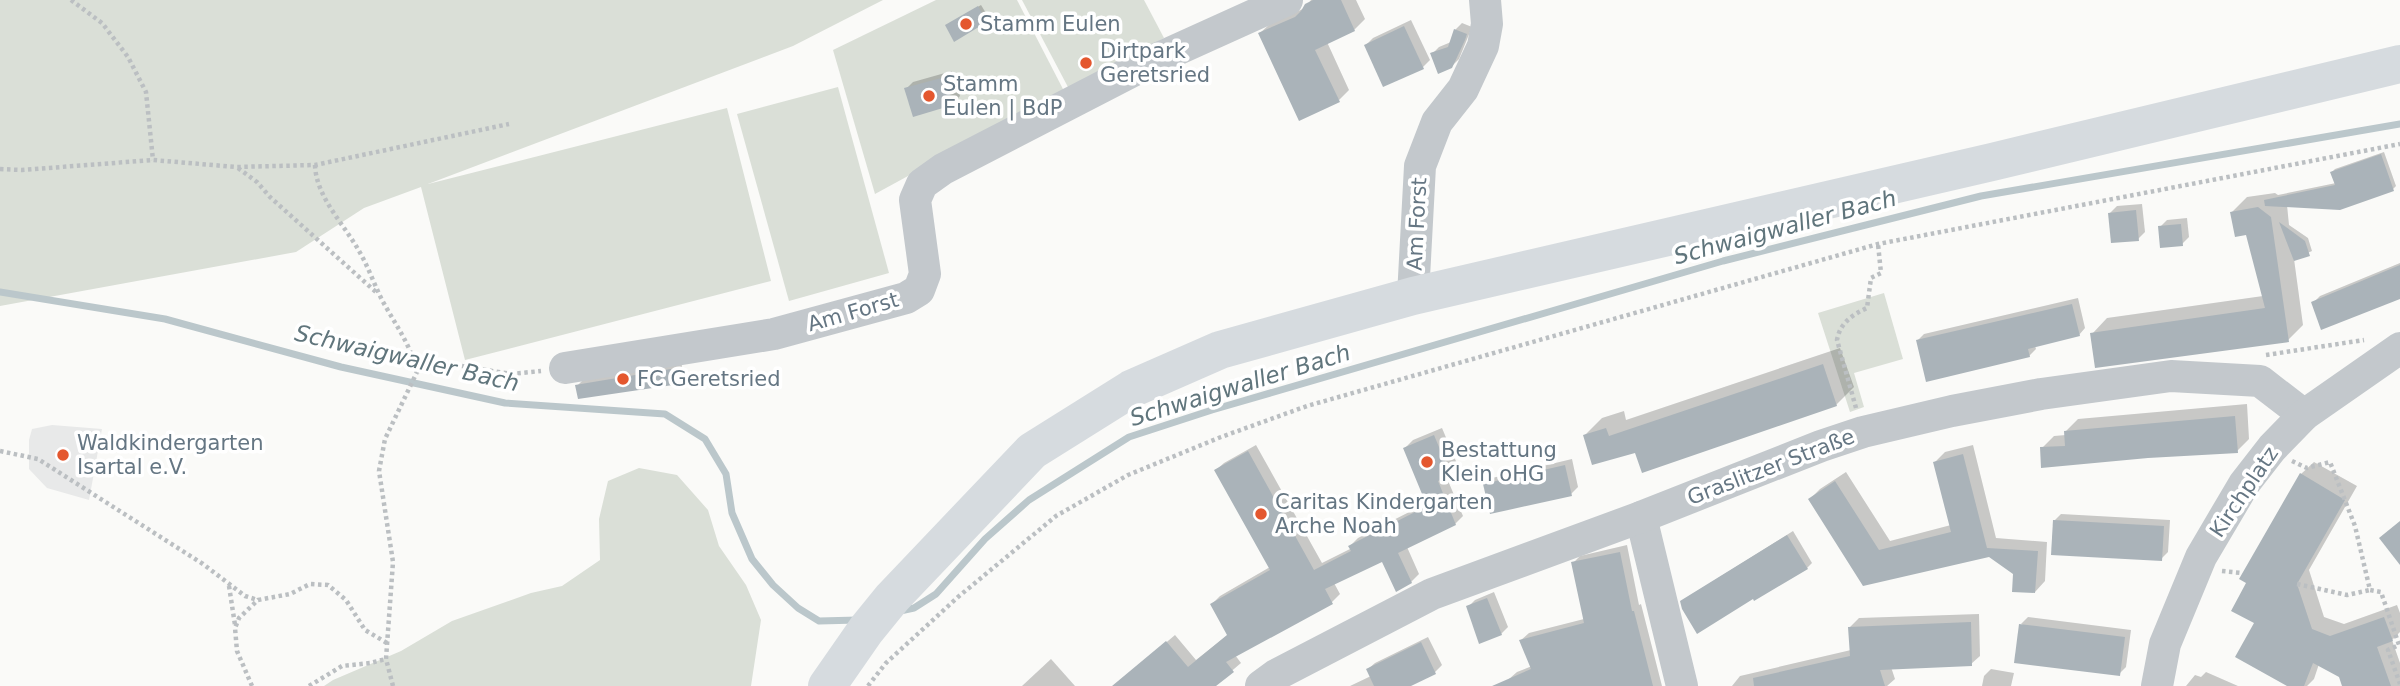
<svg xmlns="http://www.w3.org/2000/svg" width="2400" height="686" font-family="'DejaVu Sans',sans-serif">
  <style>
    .built { fill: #e8e9e9 }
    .green { fill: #dadfd7 }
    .shadow { fill: #0003 }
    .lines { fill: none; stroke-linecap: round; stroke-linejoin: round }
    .stream { stroke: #bbc7cb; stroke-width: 7 }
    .building { fill: #aab3b9 }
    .path { stroke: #bbbfc2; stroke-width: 4.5; stroke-dasharray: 3.5 3.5; stroke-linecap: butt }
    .minor { stroke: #c3c8cc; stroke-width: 32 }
    .major { stroke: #d6dbdf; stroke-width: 38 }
    .poi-dot { fill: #e4572e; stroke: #fff; stroke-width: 2.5 }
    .labels { text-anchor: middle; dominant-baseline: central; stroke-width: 7; stroke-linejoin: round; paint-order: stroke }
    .poi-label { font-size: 21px; fill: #657683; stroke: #fff; text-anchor: start }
    .street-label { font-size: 21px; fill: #657683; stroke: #fff }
    .water-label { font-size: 23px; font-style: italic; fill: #60757c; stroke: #fff }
  </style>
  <rect width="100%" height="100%" fill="#fafaf8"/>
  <polygon class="built" points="52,425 102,429 89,500 47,488 29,469 29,440 32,429"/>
  <g class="green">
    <polygon points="0,0 883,0 793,46 428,184 727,108 771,281 465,360 421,187 364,208 296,252 0,306"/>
    <polygon points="936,0 1017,0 1064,91 875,194 833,50"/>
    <polygon points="1022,0 1144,0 1164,38 1069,89"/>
    <polygon points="838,87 889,273 789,301 737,114"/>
    <polygon points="1884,293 1903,359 1854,373 1864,407 1850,412 1818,313"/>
    <polygon points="639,468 677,475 708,510 719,546 746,585 761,620 751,686 324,686 333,680 401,651 452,621 531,593 562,586 600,560 599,519 608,481"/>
  </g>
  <g class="shadow">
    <polygon points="1311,0 1356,0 1365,19 1354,30 1327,42 1349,90 1339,100 1260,33 1271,23 1305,8"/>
    <polygon points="981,5 989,18 986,21 947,25"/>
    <polygon points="1411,20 1430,60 1423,67 1366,45 1373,38"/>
    <polygon points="1462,23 1472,27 1459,59 1451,67 1432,54 1439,47 1451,42 1455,30"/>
    <polygon points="952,71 960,96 953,103 914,114 906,89 913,82"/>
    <polygon points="2384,152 2396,186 2393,189 2287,205 2289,225 2308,238 2312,251 2294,259 2303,325 2288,340 2092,334 2107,318 2263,296 2247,233 2232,212 2247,197 2275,193 2278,195 2336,183 2332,172 2335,169"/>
    <polygon points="2142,204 2145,232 2138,239 2110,213 2117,206"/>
    <polygon points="2187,218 2189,237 2182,244 2160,227 2167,220"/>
    <polygon points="2400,263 2400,297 2313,303 2320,296"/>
    <polygon points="2078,298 2085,328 2079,335 2035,346 2036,349 2029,356 1917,341 1924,334"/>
    <polygon points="1840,348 1854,387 1836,405 1636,451 1585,435 1602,418 1624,411 1626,420"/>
    <polygon points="681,360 683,373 672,383 577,386 588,375"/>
    <polygon points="2247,404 2249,439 2237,451 2042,448 2054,436 2066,435 2066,431 2078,419"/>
    <polygon points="1442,428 1458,466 1446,476 1463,516 1455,524 1407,547 1419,574 1411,582 1382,560 1334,583 1340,594 1332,602 1235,655 1241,663 1214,686 1115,686 1175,635 1196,660 1229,634 1212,604 1220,596 1270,567 1216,470 1224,463 1256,445 1322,563 1352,548 1350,546 1358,538 1427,503 1405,448 1413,440"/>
    <polygon points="1973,445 1996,538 2047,542 2045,581 2035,592 2015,573 1989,556 1864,584 1810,499 1820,489 1846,472 1890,541 1951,525 1935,462 1945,452"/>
    <polygon points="1572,459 1578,487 1571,494 1485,485 1492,478"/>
    <polygon points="2314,462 2357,486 2309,570 2324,617 2344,624 2397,605 2400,613 2400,632 2392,640 2400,663 2400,686 2344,686 2340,676 2319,664 2314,679 2307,686 2290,686 2256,623 2301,474"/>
    <polygon points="2061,514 2170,520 2168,552 2161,559 2054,521"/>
    <polygon points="1793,531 1812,563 1807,568 1754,599 1688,597"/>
    <polygon points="1627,545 1639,605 1641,604 1662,686 1512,686 1509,679 1517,672 1532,666 1521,640 1529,633 1584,619 1573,563 1580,556"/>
    <polygon points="1494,592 1508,627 1501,634 1468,607 1475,600"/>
    <polygon points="1979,614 1980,656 1971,664 1891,667 1895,679 1887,686 1732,686 1740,676 1851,650 1850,627 1859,618"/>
    <polygon points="2028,617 2131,630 2126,667 2119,674 2021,624"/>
    <polygon points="1428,637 1442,665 1435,672 1407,686 1350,686 1371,676 1368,669 1375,663"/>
    <polygon points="1051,659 1075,686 1022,686"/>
    <polygon points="1991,669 2014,673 2011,686 1982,686 1984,676"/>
    <polygon points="2206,672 2238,686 2186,686 2195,675 2201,677"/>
  </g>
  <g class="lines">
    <g class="stream">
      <polyline points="0,292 165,319 341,367 505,403 665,414 705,439 726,474 732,513 752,559 773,585 798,608 819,621 858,620"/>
      <polyline points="900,611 914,608 936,594 985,539 1029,500 1129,437 1212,410 1723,261 1981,196 2400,124"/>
    </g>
  </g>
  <g class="building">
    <polygon points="1313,0 1341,0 1355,31 1315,50 1340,102 1299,121 1258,33 1295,17 1301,11 1305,4"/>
    <polygon points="978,6 987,22 954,42 945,25"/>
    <polygon points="1404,26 1424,69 1383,87 1364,45"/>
    <polygon points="1454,29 1467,34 1465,40 1452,68 1438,74 1430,53 1448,47"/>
    <polygon points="945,77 953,105 913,117 904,88"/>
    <polygon points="2381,154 2394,191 2340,210 2265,206 2264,200 2335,185 2330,172"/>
    <polygon points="2258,207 2271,217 2289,342 2095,368 2090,333 2265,308 2246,235 2235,237 2230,212"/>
    <polygon points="2136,210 2139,241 2111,243 2108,213"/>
    <polygon points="2279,222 2305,241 2310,256 2294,261"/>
    <polygon points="2181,224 2183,246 2160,248 2158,226"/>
    <polygon points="2400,265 2400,299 2321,330 2311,302"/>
    <polygon points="2072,304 2080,336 2028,349 2030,357 1926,382 1916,340"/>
    <polygon points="1823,364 1837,406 1642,473 1635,453 1592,465 1583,435 1606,428 1609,436"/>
    <polygon points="671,369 673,385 578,399 575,385"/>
    <polygon points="2235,416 2238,453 2148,458 2041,468 2040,447 2065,446 2064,431"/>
    <polygon points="1434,435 1451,476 1438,481 1456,525 1398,553 1412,583 1396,592 1382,562 1325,589 1333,604 1226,662 1234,672 1216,686 1112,686 1166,641 1188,667 1227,635 1210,604 1270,570 1214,470 1248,451 1314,570 1351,551 1348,546 1427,506 1403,448"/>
    <polygon points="1963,454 1987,548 2038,551 2035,593 2012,592 2013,574 1989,557 1863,586 1808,499 1835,481 1879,550 1951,532 1933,462"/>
    <polygon points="1565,465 1572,496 1490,514 1483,484"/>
    <polygon points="2300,473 2345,500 2297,584 2312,629 2330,636 2384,617 2393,641 2377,647 2391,686 2342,686 2339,677 2313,663 2304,686 2287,686 2235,657 2254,623 2231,611 2246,583 2239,579"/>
    <polygon points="2053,520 2164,526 2162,561 2051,555"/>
    <polygon points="2400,521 2400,565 2379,538"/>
    <polygon points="1787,535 1808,569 1754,601 1753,599 1697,634 1682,609 1680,601"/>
    <polygon points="1620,552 1632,611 1634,611 1653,686 1492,686 1531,669 1519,640 1584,623 1571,562"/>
    <polygon points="1487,598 1502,635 1479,644 1466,606"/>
    <polygon points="1971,622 1972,666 1880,670 1885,686 1754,686 1753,678 1850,656 1848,627"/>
    <polygon points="2019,624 2125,637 2120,676 2014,663"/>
    <polygon points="1421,642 1436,674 1411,686 1374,686 1366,669"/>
  </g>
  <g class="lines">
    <g class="path">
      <polyline points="71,0 102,23 128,57 146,92 153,160"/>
      <path d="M 315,165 C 316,197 344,224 359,251 C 368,266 374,284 382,300 C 395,324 411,345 417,372"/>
      <polyline points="238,168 257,182 270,197 377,293"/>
      <polyline points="0,169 22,170 153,160 236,167 315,165 509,124"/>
      <polyline points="2266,355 2364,340"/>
      <path d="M 1856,408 L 1837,340 C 1840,323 1852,315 1867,308 L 1871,278 L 1881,273 L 1878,244"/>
      <polyline points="0,451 38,459 203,564 245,596 258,600"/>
      <polyline points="2292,461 2307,468 2330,462 2355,526 2370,590 2381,592 2399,645 2388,650 2400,684"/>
      <polyline points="2222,571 2242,573"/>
      <polyline points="2297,584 2347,595 2370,590"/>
      <polyline points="229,586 235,625"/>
      <polyline points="252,686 237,651 235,628 239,618 258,600 290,594 310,584 328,585 346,600 365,630 387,643"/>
      <polyline points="309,686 342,666 370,663 386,659"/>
      <polyline points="393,686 386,659 393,562 379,471 385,439 417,372 429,366 443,363 511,374 541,371"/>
      <polyline points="868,686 886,663 958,597 1056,516 1128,475 1221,437 1307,406 1878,244 2400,144"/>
    </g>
    <g class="minor">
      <polyline points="1413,296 1420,166 1437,122 1463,89 1483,46 1487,24 1485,0"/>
      <polyline points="565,368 774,334 906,298 919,290 925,274 915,200 922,184 943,169 1152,61 1287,0"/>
      <polyline points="1641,517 1682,686"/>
      <polyline points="1261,686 1276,675 1432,594 1641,517 1821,446 1863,432 1952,411 2041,394 2171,376 2260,381 2304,415"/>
      <polyline points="2157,686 2165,644 2201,557 2244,484 2272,448 2304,415 2400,348"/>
    </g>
    <polyline class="major" points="827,686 866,630 892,598 1032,451 1131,389 1220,350 1413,296 1992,162 2400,64"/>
  </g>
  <g class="poi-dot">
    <circle cx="966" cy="24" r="7"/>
    <circle cx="1086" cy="63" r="7"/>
    <circle cx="929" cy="96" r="7"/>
    <circle cx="623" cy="379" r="7"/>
    <circle cx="63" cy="455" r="7"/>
    <circle cx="1427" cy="462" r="7"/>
    <circle cx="1261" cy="514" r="7"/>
  </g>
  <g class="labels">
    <g class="poi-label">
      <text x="980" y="24">Stamm Eulen</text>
      <text x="1100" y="51">Dirtpark<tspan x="1100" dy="24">Geretsried</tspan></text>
      <text x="943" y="84">Stamm<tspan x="943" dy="24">Eulen | BdP</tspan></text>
      <text x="637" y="379">FC Geretsried</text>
      <text x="77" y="443">Waldkindergarten<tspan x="77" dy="24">Isartal e.V.</tspan></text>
      <text x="1441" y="450">Bestattung<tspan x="1441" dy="24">Klein oHG</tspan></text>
      <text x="1275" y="502">Caritas Kindergarten<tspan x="1275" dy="24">Arche Noah</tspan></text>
    </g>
    <g class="street-label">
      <text transform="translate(1417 224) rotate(-87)">Am Forst</text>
      <text transform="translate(853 312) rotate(-16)">Am Forst</text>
      <text transform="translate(1771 467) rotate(-21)">Graslitzer Straße</text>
      <text transform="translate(2244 492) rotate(-56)">Kirchplatz</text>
    </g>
    <g class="water-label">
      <text transform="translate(1785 227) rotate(-15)">Schwaigwaller Bach</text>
      <text transform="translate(407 358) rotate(13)">Schwaigwaller Bach</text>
      <text transform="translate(1240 385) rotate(-17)">Schwaigwaller Bach</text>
    </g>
  </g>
</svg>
